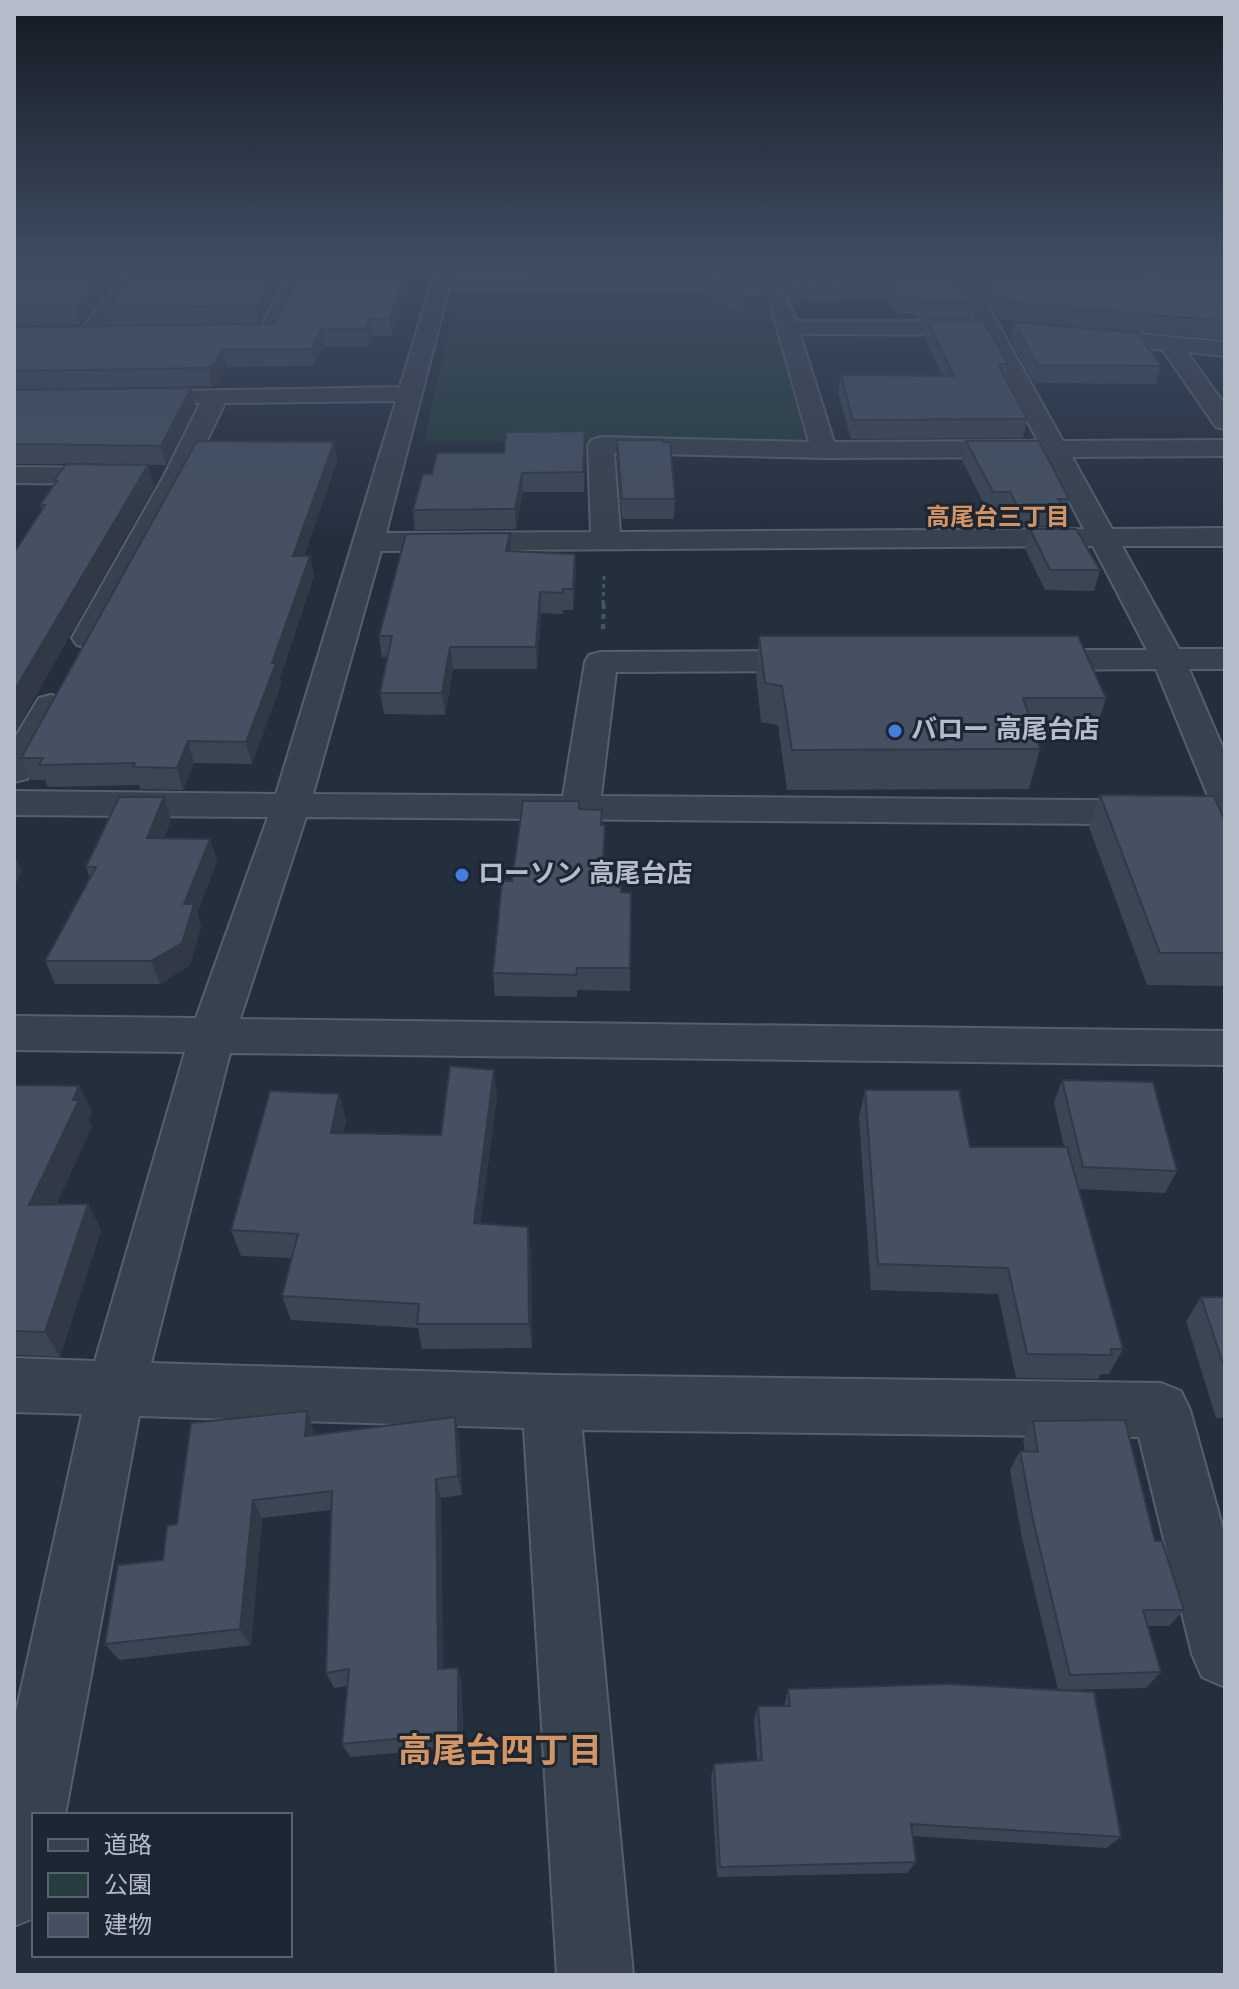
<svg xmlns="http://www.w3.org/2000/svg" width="1239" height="1989" font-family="Overpass,'Noto Sans JP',sans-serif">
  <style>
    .green { fill: #263c3f }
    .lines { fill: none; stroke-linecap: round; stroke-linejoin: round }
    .minor-casing { stroke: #565f6c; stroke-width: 4 }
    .path-far1 { stroke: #44595c; stroke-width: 3; stroke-dasharray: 4 4; stroke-linecap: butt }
    .path { stroke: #44595c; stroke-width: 4; stroke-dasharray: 5 5; stroke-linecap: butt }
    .minor { fill: #38414e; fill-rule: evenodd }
    .wall { fill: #3b4654 }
    .shaded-wall { fill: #303945 }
    .building { fill: #455162; stroke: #303945; stroke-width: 2 }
    .shop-dot { fill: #3f7fe0; stroke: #1d2633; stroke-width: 3 }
    .labels { text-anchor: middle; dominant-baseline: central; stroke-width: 6; stroke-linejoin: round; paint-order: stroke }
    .far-neighbourhood-label { font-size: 24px; font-weight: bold; fill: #d59563; stroke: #1d2633 }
    .poi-label { font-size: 26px; font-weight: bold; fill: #b4bcc9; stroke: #1d2633; text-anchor: start }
    .near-neighbourhood-label { font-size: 34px; font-weight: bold; fill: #d59563; stroke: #1d2633 }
  </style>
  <rect width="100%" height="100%" fill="#242f3e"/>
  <polygon class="green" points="708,285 769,303 806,441 424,441 458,289 467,286"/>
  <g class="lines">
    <g class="minor-casing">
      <g id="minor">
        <polygon points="137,263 157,263 96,340 80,340 77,335 80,330"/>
        <polygon points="294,263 313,263 277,338 212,339 209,334 220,327 261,327"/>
        <path d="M 437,263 L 455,263 L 452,276 L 708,275 L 787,298 L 796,321 L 975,321 L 966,303 L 947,280 L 952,263 L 970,263 L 967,279 L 985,301 L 1063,441 L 1225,440 L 1225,456 L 1072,457 L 1112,529 L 1225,528 L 1225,546 L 1122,546 L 1179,649 L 1225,649 L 1225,669 L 1189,669 L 1225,753 L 1225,825 L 306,817 L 240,1019 L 1225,1031 L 1225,1065 L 230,1053 L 151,1363 L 551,1375 L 1161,1383 L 1181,1391 L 1190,1410 L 1225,1536 L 1225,1687 L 1202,1677 L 1192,1654 L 1139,1437 L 582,1430 L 633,1975 L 557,1975 L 524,1428 L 139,1416 L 65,1815 L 34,1815 L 34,1918 L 14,1926 L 14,1721 L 82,1414 L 14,1412 L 14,1358 L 95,1361 L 185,1052 L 14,1050 L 14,1016 L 196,1018 L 268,817 L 14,815 L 14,791 L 276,794 L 396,401 L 225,403 L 190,476 L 104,638 L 99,645 L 88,648 L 77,645 L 72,638 L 164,476 L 200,403 L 180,401 L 176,396 L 180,391 L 400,387 ZM 707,287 L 771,306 L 809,442 L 601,437 L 592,440 L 588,445 L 591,532 L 386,533 L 449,288 ZM 800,334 L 982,335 L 1038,441 L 834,442 ZM 614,453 L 824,458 L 1046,457 L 1084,529 L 620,532 ZM 1093,546 L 1147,650 L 1027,650 L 1015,653 L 1011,660 L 1015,667 L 1027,670 L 1156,669 L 1210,801 L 601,796 L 616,672 L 815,671 L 827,668 L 831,661 L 827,654 L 815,651 L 601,652 L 589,655 L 585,662 L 563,796 L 313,794 L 381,551 Z"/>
        <polygon points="1084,329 1225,342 1225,356 1187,352 1225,405 1225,429 1216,427 1163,350 1076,341 1073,336 1076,331"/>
        <polygon points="14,467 116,468 125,470 129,476 125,482 116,484 14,483"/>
        <polygon points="51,695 63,698 68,705 27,779 14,782 14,739 39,698"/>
      </g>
    </g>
    <polyline class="path-far1" points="603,604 604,575"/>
    <polyline class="path" points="603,629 604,602"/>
    <use href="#minor" class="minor"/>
  </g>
  <g class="wall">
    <polygon points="14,263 135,263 81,325 14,325"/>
    <polygon points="291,263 259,323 111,325 107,308"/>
    <polygon points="414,263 392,336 372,336 369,346 324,346 314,366 227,367 218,383 212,386 14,389 14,327 274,324"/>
    <polygon points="471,263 520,263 520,264 510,264 509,273 472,273"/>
    <polygon points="604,263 950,263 948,267 973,301 970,318 916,318 914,314 898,314 888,299 802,301 801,304 793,305 788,295 709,272 632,272 631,265 604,265"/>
    <polygon points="972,263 1218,263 1221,266 1225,267 1225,339 999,319 973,282 976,266 1155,276 1078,264 973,264"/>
    <polygon points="698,274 769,310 743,315 697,290"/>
    <polygon points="927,320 1008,364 1005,377 1027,419 1023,438 851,439 838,393 841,375 942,376 925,337"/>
    <polygon points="1014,322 1161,366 1156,384 1034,383 1010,339"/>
    <polygon points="191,388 195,406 166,465 148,465 154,487 14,734 14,553 42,510 40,505 55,484 54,481 66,464 14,464 14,390"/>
    <polygon points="585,431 584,492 523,492 516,529 415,530 413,510 432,474"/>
    <polygon points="617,440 675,499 674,519 622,519 617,459"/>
    <polygon points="966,441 1069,499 1064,519 1060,519 1058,526 1013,526 1006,511 988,512 962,460"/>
    <polygon points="334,442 337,461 304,556 310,556 314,576 280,678 281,684 252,764 194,763 183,790 140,789 139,785 48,787 45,780 30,780 21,758"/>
    <polygon points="1030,529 1100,570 1094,591 1045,590 1025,549"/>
    <polygon points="511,551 575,554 576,574 573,610 563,610 563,614 541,613 537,669 453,669 445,715 384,714 380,693 387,657 382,657 379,636"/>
    <polygon points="759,636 1106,698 1094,738 1036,737 1040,749 1029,789 787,790 778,725 761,722 756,675"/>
    <polygon points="1100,795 1225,821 1225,986 1147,985 1089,827"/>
    <polygon points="579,809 602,825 605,825 604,875 621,892 631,893 630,991 577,990 577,997 495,996 493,973 512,881"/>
    <polygon points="171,819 164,838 217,861 197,913 201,927 190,965 160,984 55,984 45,961 90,878 86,867"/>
    <polygon points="1062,1080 1177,1171 1165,1193 1079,1189 1123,1349 1109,1374 1101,1374 1098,1379 1016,1378 998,1294 871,1290 859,1117 865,1090 970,1147 1064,1147 1054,1102"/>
    <polygon points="14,1085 79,1086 92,1112 89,1120 92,1126 56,1205 88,1204 101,1230 60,1357 14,1355"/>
    <polygon points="339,1094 346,1120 343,1133 441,1135 497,1097 480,1223 531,1252 532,1348 422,1349 418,1328 291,1320 282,1296 292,1258 241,1256 231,1230"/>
    <polygon points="1201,1297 1225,1297 1225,1418 1216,1418 1186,1321"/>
    <polygon points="1033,1421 1155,1541 1184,1610 1169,1626 1148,1626 1161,1672 1146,1688 1059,1690 1121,1837 1106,1848 912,1836 916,1862 907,1873 717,1877 711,1777 714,1764 757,1761 754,1720 758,1706 784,1706 788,1689 1058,1690 1022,1538 1010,1470 1020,1451 1025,1452 1023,1440"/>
    <polygon points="314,1431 314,1435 459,1436 462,1495 441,1498 443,1669 462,1683 463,1747 350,1757 342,1744 347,1686 334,1688 326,1673 331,1510 262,1518 251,1645 119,1660 105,1644 163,1560 177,1524"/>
  </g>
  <g class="shaded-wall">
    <polygon points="117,263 135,263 81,325 76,308"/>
    <polygon points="280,263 291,263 259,323 256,306"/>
    <polygon points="408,263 414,263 392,336 390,319"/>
    <polygon points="803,287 801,304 793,305 795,289"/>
    <polygon points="770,293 769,310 743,315 744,298"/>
    <polygon points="370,319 372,336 369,346 366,329"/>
    <polygon points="321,329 324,346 314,366 311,349"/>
    <polygon points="223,349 227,367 218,383 212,386 208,368"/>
    <polygon points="191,388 195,406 166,465 161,446"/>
    <polygon points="334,442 337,461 297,576 293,556"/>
    <polygon points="148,465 154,487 14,734 14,691"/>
    <polygon points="522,473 523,492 516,529 515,509"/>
    <polygon points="510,533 511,553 506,551"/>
    <polygon points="575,554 576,574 573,610 573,589"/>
    <polygon points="310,556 314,576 280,678 281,684 252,764 246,742"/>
    <polygon points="540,592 541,613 537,669 536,647"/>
    <polygon points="450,647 453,669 445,715 442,693"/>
    <polygon points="188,741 194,763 183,790 177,768"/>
    <polygon points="164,797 171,819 154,860 147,838"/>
    <polygon points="605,825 605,847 603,897 602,875"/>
    <polygon points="210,839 217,861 197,913 201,927 190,965 160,984 151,961 184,904"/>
    <polygon points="14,854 22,871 14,887"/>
    <polygon points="494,1070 497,1097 477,1248 474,1223"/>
    <polygon points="79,1086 92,1112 89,1120 92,1126 44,1231 29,1205"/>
    <polygon points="339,1094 346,1120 338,1159 331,1133"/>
    <polygon points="88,1204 101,1230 60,1357 45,1332"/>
    <polygon points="528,1227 531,1252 532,1348 529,1324"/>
    <polygon points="307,1411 314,1431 313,1455 305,1436"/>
    <polygon points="455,1417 459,1436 462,1495 458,1476"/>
    <polygon points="436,1479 441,1498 443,1684 438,1669"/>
    <polygon points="253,1500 262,1518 251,1645 240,1629"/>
    <polygon points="458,1668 462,1683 463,1747 458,1733"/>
  </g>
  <g class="building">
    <polygon points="14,263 117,263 76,308 14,308"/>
    <polygon points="144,263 280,263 256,306 107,308"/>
    <polygon points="305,263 408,263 390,319 370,319 366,329 321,329 311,349 223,349 214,365 208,368 14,371 14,327 274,324"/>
    <polygon points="732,263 948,263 947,266 973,301 918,301 916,297 900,298 890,282 802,285 803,287 795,289 789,279"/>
    <polygon points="1162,263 1218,263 1221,266 1225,267 1225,321 1002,302 976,266 1082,266 1157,277 1170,269"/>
    <polygon points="698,274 707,274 770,293 744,298"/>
    <polygon points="927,320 983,320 1008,364 998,364 1027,419 853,420 841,375 954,376"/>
    <polygon points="1014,322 1138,333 1161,366 1038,365"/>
    <polygon points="191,388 161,446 14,444 14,390"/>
    <polygon points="585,431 583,472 522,473 515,509 413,510 423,474 432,474 437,453 504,453 506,432"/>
    <polygon points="617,440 663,440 663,442 670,442 675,499 622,499"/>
    <polygon points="197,441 334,442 293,556 310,556 272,663 276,663 246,742 188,741 177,768 133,767 135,763 39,765 43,758 21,758"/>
    <polygon points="966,441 1039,441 1069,499 1058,499 1063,506 1018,507 1010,492 993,492"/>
    <polygon points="66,464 148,465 14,691 14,553 45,505 40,505 57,481 54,481"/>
    <polygon points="1030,529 1076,529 1100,570 1050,570"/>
    <polygon points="510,533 506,551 575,554 573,589 563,589 562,593 540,592 536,647 450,647 442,693 380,693 392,636 379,636 406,534"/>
    <polygon points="759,636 1078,636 1106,698 1023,698 1040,749 792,750 782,686 765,683"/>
    <polygon points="1100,795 1214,796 1225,821 1225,953 1160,953"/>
    <polygon points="119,797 164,797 147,838 210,839 184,904 194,904 182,943 151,961 45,961 96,867 86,867"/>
    <polygon points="523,801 579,801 579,809 602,810 601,825 605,825 602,875 621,875 621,892 631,893 630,968 577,968 576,975 493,973 502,881 512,881"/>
    <polygon points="450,1066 494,1070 474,1223 528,1227 529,1324 417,1324 419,1304 282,1296 298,1234 231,1230 270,1091 339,1094 331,1133 441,1135"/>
    <polygon points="1062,1080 1153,1082 1177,1171 1083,1167"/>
    <polygon points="14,1085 79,1086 73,1100 79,1100 29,1205 88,1204 45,1332 14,1331"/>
    <polygon points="865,1090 959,1090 970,1147 1067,1147 1123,1349 1111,1349 1112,1355 1027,1354 1008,1268 878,1264"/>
    <polygon points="1201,1297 1225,1297 1225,1370"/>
    <polygon points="307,1411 305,1436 455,1417 458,1476 436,1479 438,1669 458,1668 458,1733 342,1744 349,1669 326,1673 332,1491 253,1500 240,1629 105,1644 118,1565 163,1560 167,1526 177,1524 191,1423"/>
    <polygon points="1125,1420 1155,1541 1162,1541 1184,1610 1143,1610 1161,1672 1070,1675 1033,1520 1020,1451 1038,1452 1033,1421"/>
    <polygon points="948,1684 1094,1692 1121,1837 911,1824 916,1862 720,1867 714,1764 762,1760 758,1706 790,1706 788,1689"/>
  </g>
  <linearGradient id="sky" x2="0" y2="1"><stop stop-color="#141a22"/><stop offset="0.49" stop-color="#3f4d63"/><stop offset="1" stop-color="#3f4d63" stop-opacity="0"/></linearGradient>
  <rect width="1239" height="541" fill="url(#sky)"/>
  <g class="shop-dot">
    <circle cx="895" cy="731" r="8"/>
    <circle cx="462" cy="875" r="8"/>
  </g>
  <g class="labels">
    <g class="far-neighbourhood-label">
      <text x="998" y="519">高尾台三丁目</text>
    </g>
    <g class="poi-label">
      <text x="911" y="731">バロー 高尾台店</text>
      <text x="478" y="875">ローソン 高尾台店</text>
    </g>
    <g class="near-neighbourhood-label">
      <text x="500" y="1753">高尾台四丁目</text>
    </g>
  </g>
  <rect width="1239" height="1989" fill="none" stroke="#b4bcc9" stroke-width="32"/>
  <rect x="32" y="1813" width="260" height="144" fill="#1d2633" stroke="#59626f" stroke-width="2"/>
  <rect x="48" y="1839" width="40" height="12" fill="#38414e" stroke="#59626f" stroke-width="2"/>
  <text x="104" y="1853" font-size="24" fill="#b4bcc9">道路</text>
  <rect x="48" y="1873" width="40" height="24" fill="#263c3f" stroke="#59626f" stroke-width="2"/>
  <text x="104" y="1893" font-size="24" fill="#b4bcc9">公園</text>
  <rect x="48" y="1913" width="40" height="24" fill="#455162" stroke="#59626f" stroke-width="2"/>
  <text x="104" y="1933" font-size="24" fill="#b4bcc9">建物</text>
</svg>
